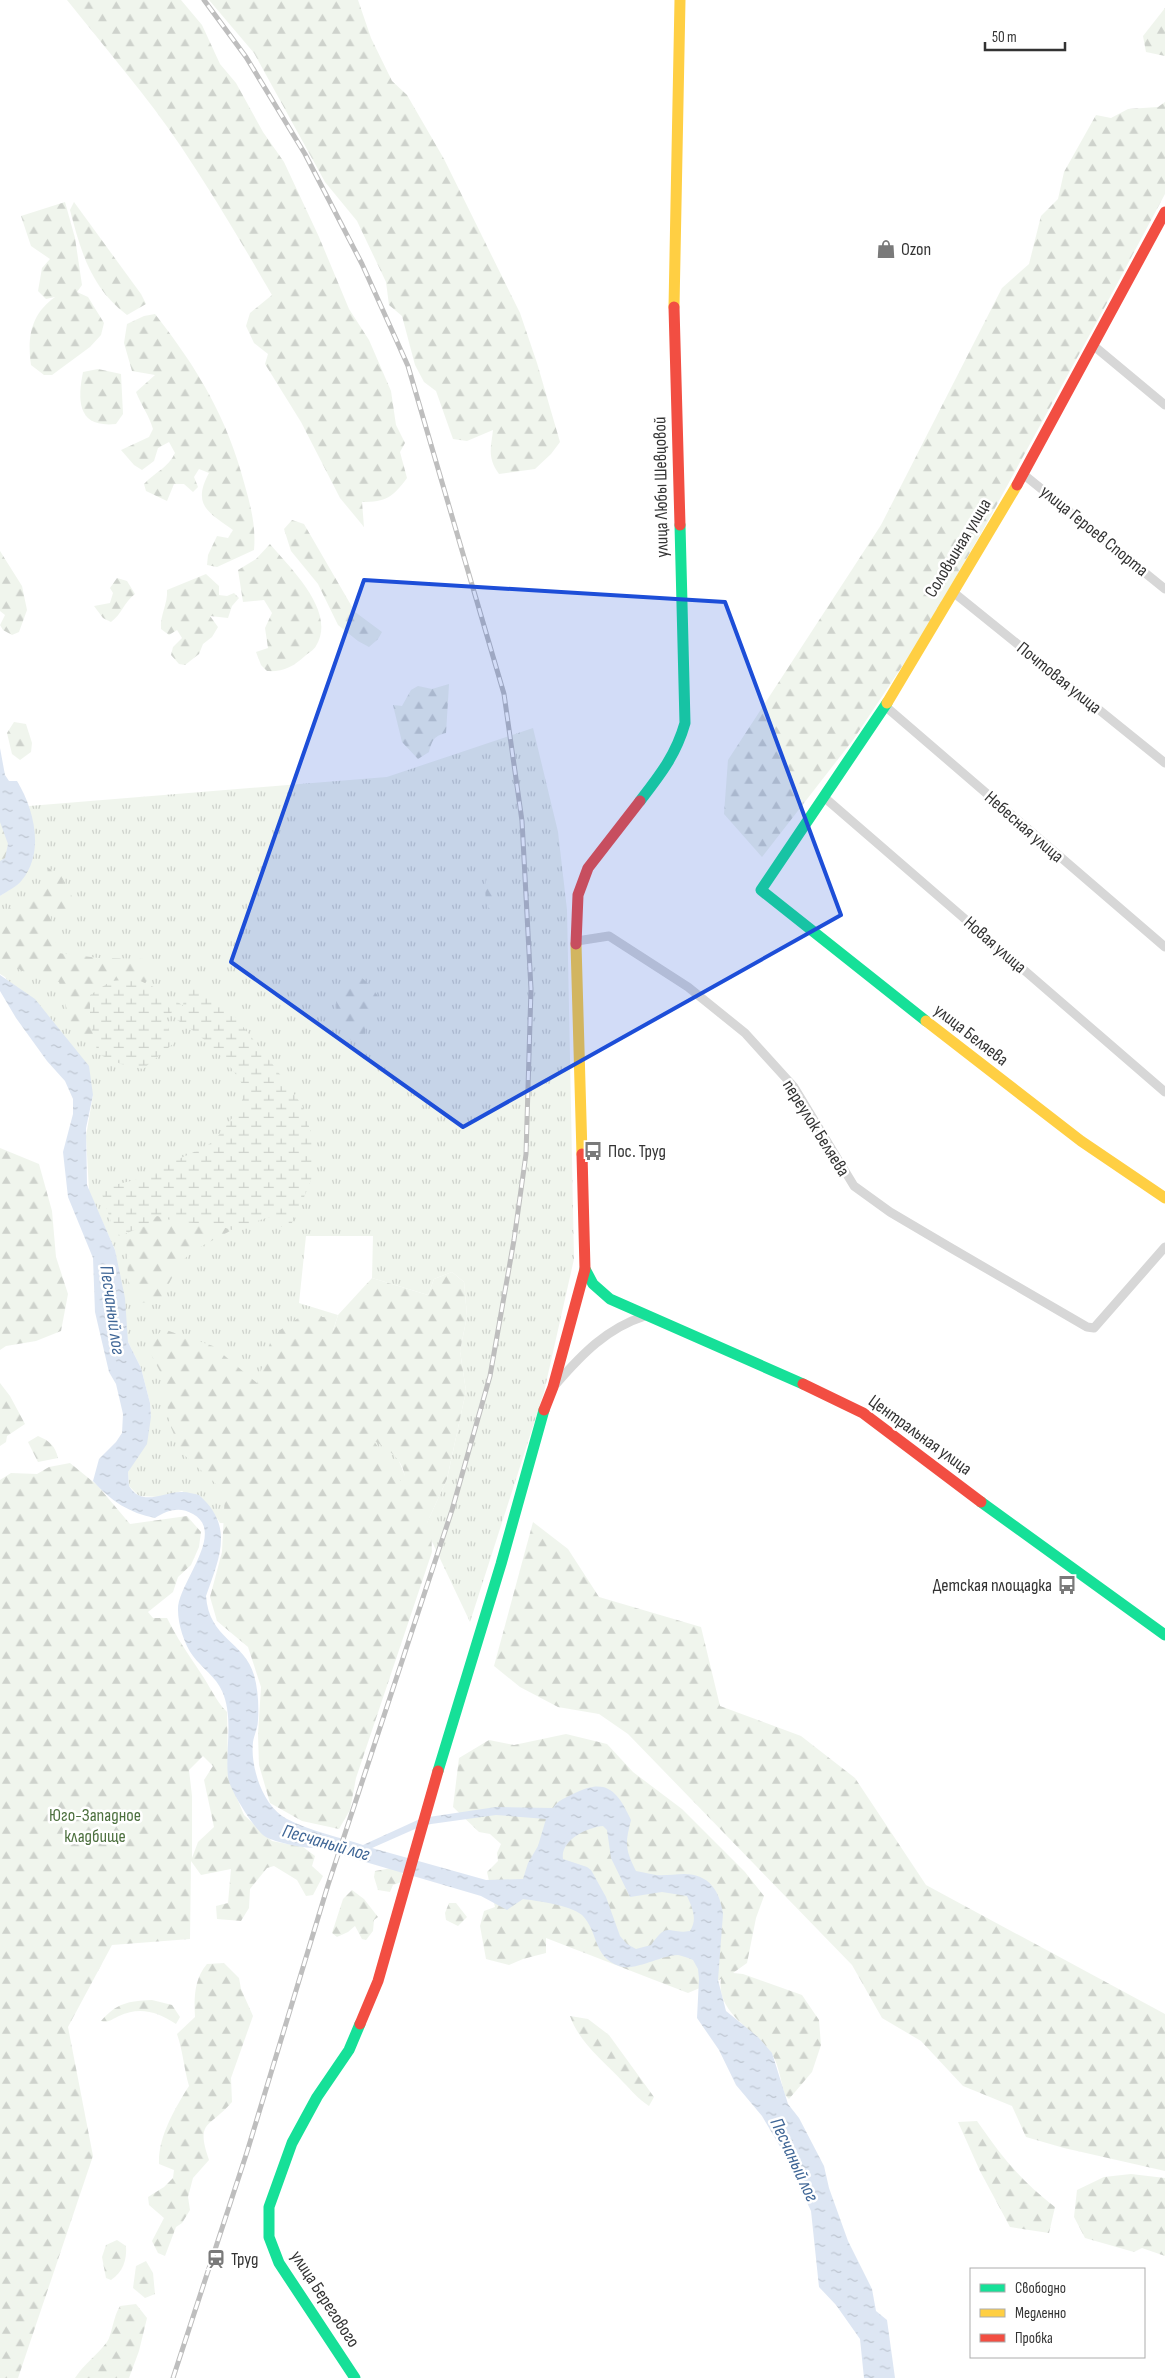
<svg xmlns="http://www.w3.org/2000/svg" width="1165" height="2378" font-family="'Sofia Sans Condensed',sans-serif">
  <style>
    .grass { fill: url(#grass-tufts) }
    .forest { fill: url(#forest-firs); fill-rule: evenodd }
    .wetland { fill: url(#wetland-marsh) }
    .water { fill: url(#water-ripples); fill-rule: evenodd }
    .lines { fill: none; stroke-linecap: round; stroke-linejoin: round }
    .street { stroke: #d7d7d7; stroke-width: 9 }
    .fast { stroke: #16e098; stroke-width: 11 }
    .slow { stroke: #ffcf43; stroke-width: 11 }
    .jam { stroke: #f24e42; stroke-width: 11 }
    .rail-casing { stroke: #bebebe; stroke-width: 5 }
    .rail { stroke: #fff; stroke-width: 3; stroke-dasharray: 9; stroke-linecap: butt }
    .marked { fill: #1d4ed8; fill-opacity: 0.2; stroke: #1d4ed8; stroke-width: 4; stroke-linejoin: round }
    .labels { text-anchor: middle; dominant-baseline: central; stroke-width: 5; stroke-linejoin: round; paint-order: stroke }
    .poi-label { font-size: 18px; fill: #333; stroke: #fff; text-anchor: start }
    .street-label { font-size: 18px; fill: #333; stroke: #fff }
    .park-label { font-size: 18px; fill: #4d703f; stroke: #fff }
    .water-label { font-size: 19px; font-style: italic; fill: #3f6696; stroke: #fff }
  </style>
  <defs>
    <pattern id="grass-tufts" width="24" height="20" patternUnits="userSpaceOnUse" patternTransform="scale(1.25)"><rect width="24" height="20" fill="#f0f5ed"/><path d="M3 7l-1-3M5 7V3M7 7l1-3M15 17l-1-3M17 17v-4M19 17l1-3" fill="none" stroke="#ced2cc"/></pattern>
    <pattern id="forest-firs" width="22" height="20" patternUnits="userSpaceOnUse" patternTransform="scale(1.25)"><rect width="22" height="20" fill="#f0f5ed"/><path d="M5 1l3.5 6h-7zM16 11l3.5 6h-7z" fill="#ced2cc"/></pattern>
    <pattern id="wetland-marsh" width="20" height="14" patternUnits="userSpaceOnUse" patternTransform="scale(1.25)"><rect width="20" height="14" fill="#f0f5ed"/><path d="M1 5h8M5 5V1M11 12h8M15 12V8" fill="none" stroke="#ced2cc"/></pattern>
    <pattern id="water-ripples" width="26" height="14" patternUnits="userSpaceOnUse" patternTransform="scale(1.25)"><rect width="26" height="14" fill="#dde6f3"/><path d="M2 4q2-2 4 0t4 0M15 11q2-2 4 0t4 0" fill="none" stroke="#bec6d1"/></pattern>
  </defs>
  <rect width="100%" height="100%" fill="#fff"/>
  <polygon class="grass" points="533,728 558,832 567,910 574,1259 544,1392 470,1622 425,1527 447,1479 466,1391 460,1351 467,1316 464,1282 452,1272 434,1279 428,1295 372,1278 373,1236 306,1236 299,1303 338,1315 326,1352 368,1436 396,1454 406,1478 406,1529 220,1523 213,1512 182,1491 161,1497 139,1496 129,1486 128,1472 151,1417 150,1403 141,1368 128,1342 115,1250 89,1191 86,1136 93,1095 5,977 0,974 0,896 19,883 34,846 29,806 387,777"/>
  <g class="forest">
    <path d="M 67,0 L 181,0 L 202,25 L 220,64 L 236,83 L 263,132 L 284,162 L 319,237 L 349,309 L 369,340 L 391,391 L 396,425 L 405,443 L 400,452 L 407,478 C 393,497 386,502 362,502 L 364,527 L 340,498 L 301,422 L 265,364 L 268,354 L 254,343 L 246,326 L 250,313 L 272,295 C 243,245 214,196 182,148 C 147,96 106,49 67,0 Z"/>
    <path d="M 209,0 L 358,0 L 371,38 L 392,81 L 407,95 L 444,159 L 520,313 L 537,363 L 560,442 L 551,454 L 535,469 L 499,474 C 487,457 491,448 493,430 L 467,441 L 453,439 L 436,391 L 424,382 L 415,365 L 402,316 L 389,305 L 386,282 L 357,221 L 325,182 L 254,53 Z"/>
    <polygon points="1165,8 1165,56 1146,52 1143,36"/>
    <polygon points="1165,102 1165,194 1101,314 983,530 917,644 853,740 762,857 724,814 728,760 881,525 1002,288 1029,264 1041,216 1058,199 1064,172 1096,115 1111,118 1128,109 1158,107"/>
    <path d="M 65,202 L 75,238 L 82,285 L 77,292 L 88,297 L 104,323 L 101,335 L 90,347 L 52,375 L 44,375 L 31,365 C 27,337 31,314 55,297 L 46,299 L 38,291 L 42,268 L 50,259 L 31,246 L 21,216 Z"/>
    <path d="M 74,202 L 141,294 L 146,304 L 127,315 C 91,288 81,252 70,210 Z"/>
    <path d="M 155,314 C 198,369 227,417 245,486 C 251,507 256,527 254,550 L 217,567 L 207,565 L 208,555 L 217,536 L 228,538 L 233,530 C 210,513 191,506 209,473 L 199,469 L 194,477 L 198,487 L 193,492 L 184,484 L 174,484 L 167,501 L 146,491 L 144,484 C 155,472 168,468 175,453 L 169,442 L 158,448 L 154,461 L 142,470 L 134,465 L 121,450 L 149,437 L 153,429 C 149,415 141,405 136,392 L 155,375 L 132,371 L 124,343 L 127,324 L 144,316 Z"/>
    <path d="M 98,369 L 121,374 L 123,414 L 116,424 C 78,428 77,402 83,372 Z"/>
    <polygon points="292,520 304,524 355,612 382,632 378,639 369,647 358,641 338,625 318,584 291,551 284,529"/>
    <path d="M 270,544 C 291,569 337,612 316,646 C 314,650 308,653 305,656 C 293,667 283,672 267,671 L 261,665 L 256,652 L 268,648 L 265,628 L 272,613 L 264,600 L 243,602 L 238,570 L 256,559 Z"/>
    <polygon points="0,551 22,586 27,610 19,632 12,635 3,630 0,625 5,615 0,611"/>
    <path d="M 206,574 L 219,586 L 219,595 L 227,596 L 234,593 L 239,598 L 232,606 L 228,618 L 210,616 L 218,627 L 212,637 L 203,644 L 199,654 L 185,665 L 179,664 L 171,655 L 173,647 L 182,638 L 177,630 L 169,635 L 161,629 C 160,614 168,604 167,590 Z"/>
    <path d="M 117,578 L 127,581 L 135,594 C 124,602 122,614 111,622 L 103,618 L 94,606 L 110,603 L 113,593 L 110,588 Z"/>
    <path d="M 449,684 L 446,733 C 434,736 432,740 429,752 L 418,759 L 402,742 L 393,705 L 402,706 L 411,690 L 418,686 L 432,689 Z"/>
    <polygon points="14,722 26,724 32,743 31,752 20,760 12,754 7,733"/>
    <polygon points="0,787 12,858 0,868"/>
    <polygon points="48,868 61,874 78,909 50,913 58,953 99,958 144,959 152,974 100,1044 75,1037 59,982 30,975 0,959 0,914 46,886"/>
    <path d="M 488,874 C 500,883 499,898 490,909 L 487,906 C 485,895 484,885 488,874 Z"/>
    <path d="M 362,978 L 371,986 L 386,1008 L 365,1021 L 365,1038 L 359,1043 L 345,1037 C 343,1022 336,1015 336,999 Z"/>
    <polygon points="0,1148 39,1164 52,1211 56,1257 68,1294 61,1331 36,1341 6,1346 0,1350"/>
    <polygon points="214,1207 232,1230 200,1247 181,1261 158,1304 138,1302 128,1280 126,1236 141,1215"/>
    <path d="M 452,1272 L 464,1282 L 467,1316 L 460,1351 L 466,1391 L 447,1479 L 427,1523 L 431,1529 L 432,1552 L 356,1778 L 350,1810 L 339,1829 L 302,1821 L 270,1803 L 259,1765 L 258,1734 L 261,1687 L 248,1647 L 217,1621 L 210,1597 L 222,1552 L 225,1492 L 182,1453 L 170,1425 L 163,1377 L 147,1347 L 163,1329 L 213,1346 L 257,1383 L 270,1343 L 280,1330 L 303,1315 L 332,1318 L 333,1331 L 338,1315 L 372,1278 L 428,1295 L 434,1279 ZM 374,1441 C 391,1450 409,1465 404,1486 Z"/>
    <polygon points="0,1383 10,1396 25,1424 7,1436 6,1442 0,1446"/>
    <path d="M 38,1436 C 50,1441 55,1446 58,1458 L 38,1462 L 28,1442 Z"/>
    <path d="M 70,1463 L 97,1485 L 130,1524 L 187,1516 L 201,1532 L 199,1547 L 191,1565 L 178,1577 L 173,1592 L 148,1612 L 153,1618 L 167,1618 C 177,1638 188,1654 200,1672 C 210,1686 215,1700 227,1712 L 228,1768 L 234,1791 L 244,1815 L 272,1841 L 303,1847 L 315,1856 L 312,1866 L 323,1876 L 313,1895 L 306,1896 L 297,1880 L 274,1866 L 267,1868 L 250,1889 L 249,1908 L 241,1921 L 217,1919 L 216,1906 L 228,1903 L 231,1869 L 201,1875 L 191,1861 L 190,1939 L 112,1945 L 68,2027 L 93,2156 L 18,2378 L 0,2378 L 0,1480 L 11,1473 L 37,1474 L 49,1467 ZM 203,1756 L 213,1766 L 204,1780 L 214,1827 L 198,1842 L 192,1858 L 192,1796 L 189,1770 Z"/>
    <polygon points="533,1522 568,1549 599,1597 701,1627 720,1706 801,1736 855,1778 926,1885 1165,2014 1165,2171 1064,2148 1026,2137 1012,2106 963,2086 921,2041 882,2018 852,1965 628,1734 599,1714 558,1707 520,1687 494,1666"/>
    <path d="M 566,1734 L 607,1744 L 633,1772 L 682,1809 L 745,1872 L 764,1896 L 756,1918 L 747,1963 L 733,1973 L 743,1974 L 802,1995 L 819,2020 L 821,2045 L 812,2072 L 789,2099 L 785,2095 C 781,2083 779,2065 772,2054 C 755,2029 716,2014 721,1979 L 688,1993 L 546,1938 L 546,1953 L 523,1959 L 509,1965 L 486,1959 L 480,1926 L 484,1911 L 495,1907 L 487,1872 L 498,1861 L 497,1853 L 501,1844 L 490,1834 L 479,1832 L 453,1807 L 459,1758 L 489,1740 L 514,1745 Z"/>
    <polygon points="392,1868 400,1870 405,1878 399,1883 393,1885 390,1892 378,1890 374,1877 375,1871"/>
    <polygon points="352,1890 364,1899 378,1917 374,1920 373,1931 366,1940 362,1939 355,1926 348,1932 337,1937 332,1933 343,1899"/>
    <polygon points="449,1903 456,1903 467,1917 458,1926 446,1920 445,1913"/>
    <path d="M 224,1963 L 239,1978 L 241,1989 L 253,2016 L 231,2078 L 232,2102 C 210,2128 195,2120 209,2160 L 193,2178 L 188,2197 L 190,2210 L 182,2223 L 176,2227 L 165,2256 L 158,2253 L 152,2241 L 164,2218 L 149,2205 L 148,2197 L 164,2187 L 173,2178 L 174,2170 L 159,2164 C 158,2137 175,2108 189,2086 C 184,2069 183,2051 177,2034 L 195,2017 C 194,1998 194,1979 207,1964 Z"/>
    <path d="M 152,2000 L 172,2005 L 180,2017 L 176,2024 C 158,2012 140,2006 119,2016 C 112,2019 109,2023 101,2021 C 117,2003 128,2001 152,2000 Z"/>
    <path d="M 570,2016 L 588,2019 L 609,2035 L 654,2097 L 649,2106 C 638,2099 632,2091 623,2082 C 603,2060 580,2044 570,2016 Z"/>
    <path d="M 977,2121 C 1002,2157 1020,2180 1055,2207 L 1049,2233 L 1010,2227 L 980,2171 L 958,2122 Z"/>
    <polygon points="1131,2174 1165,2178 1165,2256 1142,2248 1134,2252 1085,2238 1074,2217 1077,2190 1104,2177"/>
    <path d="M 117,2240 L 126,2246 C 127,2260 123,2272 111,2280 L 106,2278 L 102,2257 L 106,2245 Z"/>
    <polygon points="146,2261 153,2273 155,2294 145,2298 133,2288 136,2266"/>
    <path d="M 136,2304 L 147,2318 L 139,2351 L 129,2378 L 75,2378 C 84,2364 97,2355 107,2342 C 112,2335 113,2317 120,2306 Z"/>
  </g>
  <g class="wetland">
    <polygon points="136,979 158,989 172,1012 165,1020 174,1043 143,1069 121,1064 98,1054 90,1022 90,995 111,981"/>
    <path d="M 191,985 L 199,987 L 225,1004 L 271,1062 L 302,1105 L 312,1136 L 312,1178 L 297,1214 L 290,1226 L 282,1227 L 276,1220 L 269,1217 L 232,1230 L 213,1224 L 177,1222 L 157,1216 L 145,1226 L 119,1236 L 112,1225 L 101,1191 L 110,1186 L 151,1176 L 170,1163 L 205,1147 L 215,1140 L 240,1108 L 245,1089 C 231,1063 203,1035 177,1020 L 173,1009 L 174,999 L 183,1006 L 185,988 Z"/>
  </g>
  <g class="water">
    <path d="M 0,748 L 5,775 L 9,781 L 17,781 C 34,809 45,852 22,880 C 17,887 7,891 0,896 L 0,861 L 5,858 L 8,844 L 0,822 Z"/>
    <path d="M 0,975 L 35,999 L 89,1066 L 93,1095 L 86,1128 L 87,1185 L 115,1250 L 125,1298 L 128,1342 L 141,1368 L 150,1403 L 151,1417 L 147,1444 L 128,1472 L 129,1486 C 143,1508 163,1491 183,1492 C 188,1492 194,1494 199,1495 C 235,1527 219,1558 206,1596 C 209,1639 245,1642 254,1675 C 258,1689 259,1706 258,1720 C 258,1728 254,1735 253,1742 C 250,1767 263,1807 287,1819 C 310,1831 339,1837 363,1845 L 422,1818 L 496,1807 L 553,1808 C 558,1800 567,1797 575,1793 C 607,1777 618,1792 631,1820 C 625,1844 625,1849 636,1871 C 643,1872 649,1874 656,1875 C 665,1876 675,1874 684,1874 C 709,1874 720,1891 723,1914 L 718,1980 L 726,2011 L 758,2037 L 772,2053 L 788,2104 L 799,2118 L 824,2166 L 829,2188 L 848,2241 L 872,2289 L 876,2311 L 887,2320 L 895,2378 L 864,2378 L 860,2339 L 836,2305 L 819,2287 L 811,2211 L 782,2150 L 762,2116 L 736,2085 L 719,2050 L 697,2018 L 699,1979 L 698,1969 L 693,1960 C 689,1958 683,1956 678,1955 C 661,1955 634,1972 619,1966 C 592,1956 599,1932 582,1915 C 570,1905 537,1901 523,1899 L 507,1910 L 481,1896 L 318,1848 C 307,1849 271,1842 263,1835 C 253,1826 230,1791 228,1777 C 225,1750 234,1717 222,1691 C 216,1677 202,1668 193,1656 C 184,1644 178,1624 178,1610 C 177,1584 227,1533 193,1514 C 180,1506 167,1510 155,1518 C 129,1513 111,1501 93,1481 L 99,1459 L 116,1442 L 122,1433 L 123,1414 L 116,1384 L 109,1372 L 95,1312 L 93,1258 L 68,1197 L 63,1152 L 73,1114 L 73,1099 L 65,1081 L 47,1061 L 16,1018 L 0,991 ZM 496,1815 L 546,1819 L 538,1846 L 528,1863 L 523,1879 L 486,1880 L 372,1848 L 424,1825 ZM 603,1826 L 607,1830 L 611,1858 L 630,1897 L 662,1892 L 687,1896 C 692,1907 698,1919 690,1931 C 667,1935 669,1920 651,1945 L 636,1949 L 627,1944 L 620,1936 L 606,1897 L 591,1870 L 587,1867 L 563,1859 C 560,1840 588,1827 603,1826 Z"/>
  </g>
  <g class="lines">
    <g class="street">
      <polyline points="1094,346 1165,405"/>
      <polyline points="1023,474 1165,589"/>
      <polyline points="953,592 1165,763"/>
      <polyline points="885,706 1165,947"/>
      <polyline points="825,798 1165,1092"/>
      <polyline points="577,941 609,936 688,987 745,1033 794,1087 854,1186 890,1212 951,1248 1087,1327 1094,1328 1165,1247"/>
      <path d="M 556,1384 C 582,1354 607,1328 645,1316"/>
    </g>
    <g class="fast">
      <polyline points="887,703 761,890 926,1021"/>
      <path d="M 640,801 C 660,775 676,755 685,723 L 680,525"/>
      <polyline points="585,1269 593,1284 610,1299 803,1384"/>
      <polyline points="981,1502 1165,1635"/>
      <polyline points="438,1771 501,1564 544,1410"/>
      <polyline points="355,2378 279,2263 269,2237 269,2207 292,2143 317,2097 349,2050 360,2024"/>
    </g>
    <g class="slow">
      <polyline points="674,307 680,0"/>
      <polyline points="887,703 1017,485"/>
      <polyline points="576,944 582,1154"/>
      <polyline points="926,1021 1081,1141 1165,1198"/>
    </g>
    <g class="jam">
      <polyline points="674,307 680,525"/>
      <polyline points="1017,485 1165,212"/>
      <polyline points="576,944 578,895 588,868 640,801"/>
      <polyline points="803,1384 863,1413 981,1502"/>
      <polyline points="544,1410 553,1387 585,1269 582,1154"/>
      <polyline points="360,2024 378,1981 438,1771"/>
    </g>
    <g class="rail-casing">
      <polyline id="rail" points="173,2378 247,2152 328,1885 452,1510 490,1376 514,1240 526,1154 531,989 522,821 504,694 408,366 362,264 305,154 246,57 204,0"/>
    </g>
    <use href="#rail" class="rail"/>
  </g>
  <path class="marked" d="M 364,580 L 725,602 L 841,915 L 463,1127 L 231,962 Z"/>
  <defs>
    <g id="shop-bare" transform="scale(1.5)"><path d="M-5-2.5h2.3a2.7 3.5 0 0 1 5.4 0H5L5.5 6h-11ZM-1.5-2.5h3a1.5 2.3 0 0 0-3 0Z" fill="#7a7a7a" stroke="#fff" stroke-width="2.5" paint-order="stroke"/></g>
    <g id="bus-bare" transform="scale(1.5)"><path d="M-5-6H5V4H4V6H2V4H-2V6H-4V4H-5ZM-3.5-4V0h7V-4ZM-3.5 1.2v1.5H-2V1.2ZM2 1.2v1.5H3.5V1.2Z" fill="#7a7a7a" stroke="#fff" stroke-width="2.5" paint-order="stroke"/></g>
    <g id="station-bare" transform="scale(1.5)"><path d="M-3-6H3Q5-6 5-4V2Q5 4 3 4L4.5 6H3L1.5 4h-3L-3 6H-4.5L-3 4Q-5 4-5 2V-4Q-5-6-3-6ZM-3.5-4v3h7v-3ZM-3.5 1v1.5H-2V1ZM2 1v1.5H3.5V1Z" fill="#7a7a7a" stroke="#fff" stroke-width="2.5" paint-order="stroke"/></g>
  </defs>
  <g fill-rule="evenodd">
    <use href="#shop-bare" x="886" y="249"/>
    <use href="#bus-bare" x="593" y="1151"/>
    <use href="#bus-bare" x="1067" y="1585"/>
    <use href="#station-bare" x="216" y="2259"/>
  </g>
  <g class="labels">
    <g class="poi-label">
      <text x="901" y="249">Ozon</text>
      <text x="608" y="1151">Пос. Труд</text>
      <text x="1052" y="1585" text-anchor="end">Детская площадка</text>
      <text x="231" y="2259">Труд</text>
    </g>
    <g class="street-label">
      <text transform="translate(661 487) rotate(-91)">улица Любы Шевцовой</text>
      <text transform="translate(1094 531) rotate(39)">улица Героев Спорта</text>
      <text transform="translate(958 548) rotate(-59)">Соловьиная улица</text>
      <text transform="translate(1059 678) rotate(39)">Почтовая улица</text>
      <text transform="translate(1024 827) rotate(41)">Небесная улица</text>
      <text transform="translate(995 945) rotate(41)">Новая улица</text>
      <text transform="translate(971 1035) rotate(38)">улица Беляева</text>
      <text transform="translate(816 1128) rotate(58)">переулок Беляева</text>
      <text transform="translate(920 1435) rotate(36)">Центральная улица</text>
      <text transform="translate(325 2299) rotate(57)">улица Берегового</text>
    </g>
    <g class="park-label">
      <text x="95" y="1815">Юго-Западное<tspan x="95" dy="21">кладбище</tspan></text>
    </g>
    <g class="water-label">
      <text transform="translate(112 1310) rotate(82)">Песчаный лог</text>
      <text transform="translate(326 1843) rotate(16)">Песчаный лог</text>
      <text transform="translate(794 2160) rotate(65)">Песчаный лог</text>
    </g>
  </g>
  <rect x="970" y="2268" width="175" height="90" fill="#ffffff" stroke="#adadad"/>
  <rect x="980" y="2284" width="25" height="8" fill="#16e098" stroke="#adadad"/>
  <text x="1015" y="2293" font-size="15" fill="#333333">Свободно</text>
  <rect x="980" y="2309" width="25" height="8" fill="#ffcf43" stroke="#adadad"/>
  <text x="1015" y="2318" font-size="15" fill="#333333">Медленно</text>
  <rect x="980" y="2334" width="25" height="8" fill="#f24e42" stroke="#adadad"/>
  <text x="1015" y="2343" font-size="15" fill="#333333">Пробка</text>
  <path d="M985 42v8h80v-8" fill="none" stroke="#333333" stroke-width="2.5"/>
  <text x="992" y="42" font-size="15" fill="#333333" stroke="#ffffff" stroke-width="4" paint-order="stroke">50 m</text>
</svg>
